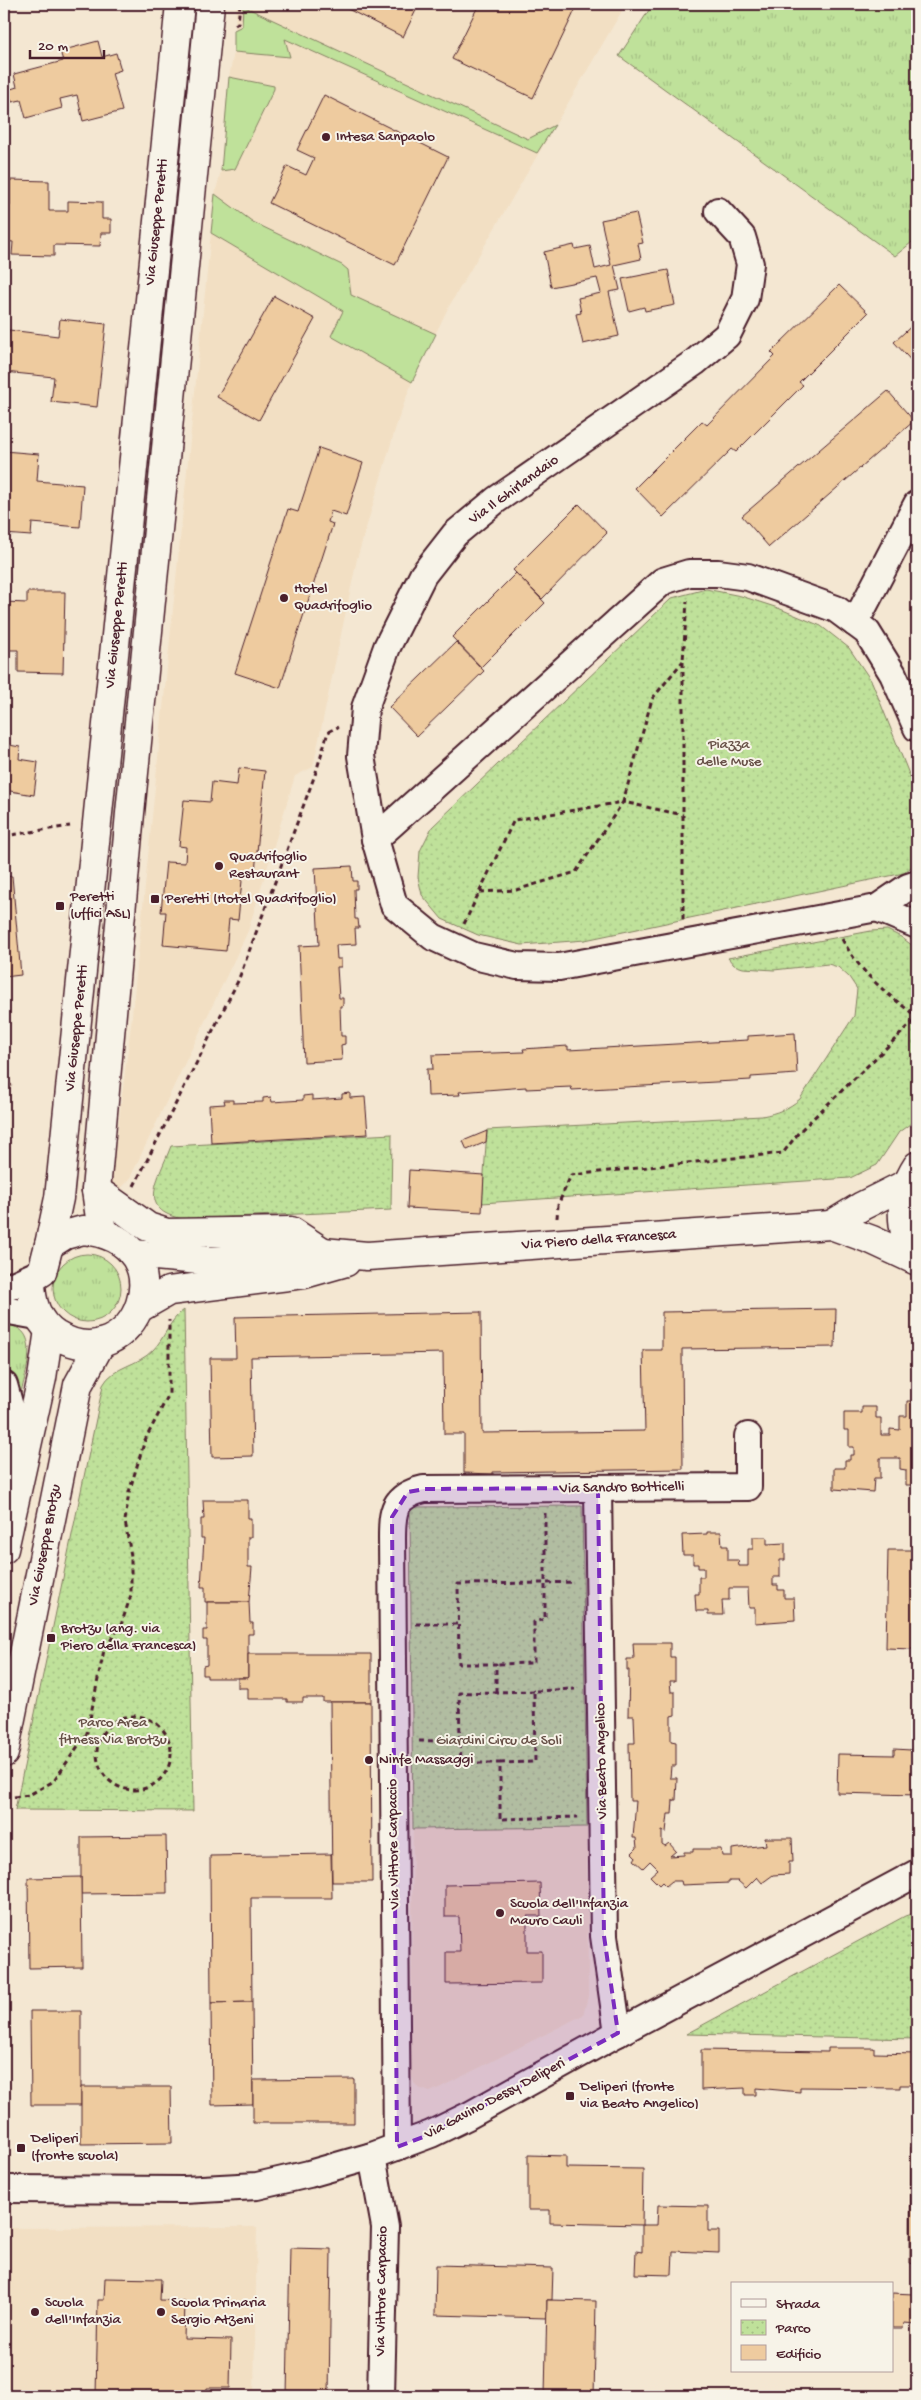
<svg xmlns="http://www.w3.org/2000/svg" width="921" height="2400" font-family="'Gochi Hand',sans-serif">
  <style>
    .built { fill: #f2dfc3 }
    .grass { fill: url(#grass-tufts); stroke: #848062 }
    .park { fill: url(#park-dots); stroke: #848062 }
    .garden { fill: #bfe19a; stroke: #848062 }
    .building { fill: #eecb9f; stroke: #4a1f2b }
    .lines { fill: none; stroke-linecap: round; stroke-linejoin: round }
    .street-casing { stroke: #4a1f2b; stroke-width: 30 }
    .secondary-casing { stroke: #4a1f2b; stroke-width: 31 }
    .path { stroke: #4a1f2b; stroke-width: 3; stroke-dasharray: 5 4; stroke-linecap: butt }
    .street { stroke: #f7f3e8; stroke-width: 26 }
    .secondary { stroke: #f7f3e8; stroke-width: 28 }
    .marked { fill: #7b2cbf; fill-opacity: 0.2; stroke: #7b2cbf; stroke-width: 4; stroke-dasharray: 10 6; stroke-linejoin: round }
    .poi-dot { fill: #4a1f2b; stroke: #f7f3e8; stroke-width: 2 }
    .labels { text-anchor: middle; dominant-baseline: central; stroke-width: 4; stroke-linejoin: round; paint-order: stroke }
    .poi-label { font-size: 15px; fill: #4a1f2b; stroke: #f7f3e8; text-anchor: start }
    .street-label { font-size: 15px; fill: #4a1f2b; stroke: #f7f3e8 }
    .park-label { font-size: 15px; fill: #675047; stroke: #f7f3e8 }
  </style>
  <defs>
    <pattern id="grass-tufts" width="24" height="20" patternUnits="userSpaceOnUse" patternTransform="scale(1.25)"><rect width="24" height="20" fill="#bfe19a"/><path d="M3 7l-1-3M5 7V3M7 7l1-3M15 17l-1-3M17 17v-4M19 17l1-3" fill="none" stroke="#a6c185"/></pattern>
    <pattern id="park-dots" width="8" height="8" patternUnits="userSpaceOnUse" patternTransform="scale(1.25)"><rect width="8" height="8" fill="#bfe19a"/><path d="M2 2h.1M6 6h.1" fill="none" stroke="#a6c185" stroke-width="1.8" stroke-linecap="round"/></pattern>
  </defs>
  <rect width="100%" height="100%" fill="#f4e7d2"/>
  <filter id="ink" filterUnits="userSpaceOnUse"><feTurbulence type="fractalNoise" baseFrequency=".02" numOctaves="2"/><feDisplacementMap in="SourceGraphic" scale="10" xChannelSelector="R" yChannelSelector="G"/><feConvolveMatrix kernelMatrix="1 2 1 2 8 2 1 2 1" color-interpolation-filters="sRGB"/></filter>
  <g filter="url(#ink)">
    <g class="built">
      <polygon points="236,4 626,4 448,308 412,382 397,423 357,559 313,767 295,776 248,931 129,1180 120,1189 114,1191 111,1182 131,1025 211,233 215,194 221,171 229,77 234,52"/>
      <polygon points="587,1827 588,1996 583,2015 441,2087 430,2092 419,2088 414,2083 411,2074 413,1829"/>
      <polygon points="257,2227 254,2396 4,2396 4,2228"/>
    </g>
    <g class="grass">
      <polygon points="653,4 917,4 917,238 895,256 619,56"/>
      <circle cx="87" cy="1288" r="34"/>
      <path d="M 4,1325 C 45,1326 24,1376 19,1401 L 4,1369 Z"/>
    </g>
    <g class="park">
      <polygon points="706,589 741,596 778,608 821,626 849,648 872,682 917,794 917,862 904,873 585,940 522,945 478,935 442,919 422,895 418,877 420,851 432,827 672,598"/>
      <path d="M 887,930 L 901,937 L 917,949 L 917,1119 L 899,1132 L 877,1165 L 850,1178 L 482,1203 L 487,1130 L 762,1116 C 777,1113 788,1109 800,1099 L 854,1016 L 857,989 L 849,977 L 838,967 L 828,964 L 774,970 L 743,968 L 734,965 L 728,958 L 871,931 Z"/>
      <path d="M 392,1134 L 391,1210 L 184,1219 C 135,1211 159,1178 171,1146 Z"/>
      <path d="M 184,1310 L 193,1811 L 15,1810 L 103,1385 C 113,1366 138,1366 153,1350 C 165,1338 169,1320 184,1310 Z"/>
      <polygon points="582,1506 587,1827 413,1829 410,1507"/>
      <polygon points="917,1912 917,2039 686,2034 905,1916"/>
    </g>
    <g class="garden">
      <polygon points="243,6 528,139 555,125 537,153 285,39 290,57 234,52 234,30 242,26"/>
      <polygon points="229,77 274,86 274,89 235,169 221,171"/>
      <polygon points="215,194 253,222 342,265 348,270 351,295 436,334 412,382 331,336 343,311 211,233"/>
    </g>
    <g class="building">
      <polygon points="338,4 419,4 403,37"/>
      <polygon points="479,4 578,4 533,98 452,59"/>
      <polygon points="98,41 102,57 116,53 121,70 112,73 122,111 83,121 77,95 60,99 62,108 26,118 21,100 12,102 8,90 17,87 14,74 63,61 60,51"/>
      <polygon points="324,95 448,157 395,265 269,203 287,166 306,175 314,158 297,150"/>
      <polygon points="10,180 49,181 49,211 68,211 68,201 102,202 102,219 111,219 111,233 101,233 100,246 54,245 54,256 12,255 13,242 4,241 4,206 10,206"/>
      <polygon points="636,213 643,243 638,244 641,259 614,265 620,290 609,292 619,336 583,344 576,314 581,313 578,298 601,293 597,278 551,287 544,252 574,245 575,249 590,246 595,269 611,265 601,220"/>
      <polygon points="668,270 675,305 645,311 644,307 629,311 622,279"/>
      <polygon points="839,285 868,313 799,382 803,385 736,452 732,449 663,517 635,488 702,421 707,425 775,356 771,352"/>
      <polygon points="274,296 315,319 259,420 217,397"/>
      <polygon points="60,319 106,324 97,407 51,402 54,377 4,372 9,330 58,336"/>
      <polygon points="917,321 917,367 894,342"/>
      <polygon points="888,391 914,421 769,547 742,516"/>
      <polygon points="319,448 363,463 346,516 331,511 328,522 333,524 280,688 235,673 288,509 298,512"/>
      <polygon points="4,451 39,454 37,481 83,485 80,527 32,523 31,536 4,534"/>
      <polygon points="579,504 607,533 542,599 513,570"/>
      <polygon points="516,573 545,603 481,667 452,637"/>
      <polygon points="27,592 65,592 63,673 18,672 18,650 4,650 4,602 27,603"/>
      <polygon points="456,642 484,671 417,736 389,707"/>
      <polygon points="4,744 20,747 19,759 38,762 34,795 4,790"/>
      <polygon points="239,768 265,771 255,872 243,871 238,920 229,919 226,951 163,945 166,912 161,912 166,862 185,863 186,847 179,846 184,800 210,802 212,782 237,785"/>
      <polygon points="352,866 353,881 357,881 357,889 354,889 355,919 358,919 359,928 355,928 356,944 336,945 337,959 341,959 341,967 337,967 339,998 343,998 343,1006 340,1006 341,1036 345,1036 345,1044 341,1045 342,1060 304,1062 299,946 319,945 315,868"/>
      <polygon points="12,876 21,975 4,977 4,877"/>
      <polygon points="795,1033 797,1074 751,1077 751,1080 572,1090 571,1087 526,1089 526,1087 459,1092 460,1095 428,1096 427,1069 433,1069 432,1055 524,1052 523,1049 568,1046 568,1050 748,1040 748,1036"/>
      <polygon points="4,1078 12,1085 4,1095"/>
      <polygon points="350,1093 350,1098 365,1097 368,1134 211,1143 209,1105 225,1104 224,1100 233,1100 233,1103 263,1102 263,1098 271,1097 272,1102 303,1100 303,1096 312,1095 312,1100 342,1098 342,1094"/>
      <polygon points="487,1131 486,1142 467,1150 463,1141"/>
      <polygon points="409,1170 484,1175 482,1212 407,1208"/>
      <polygon points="836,1309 835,1347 682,1349 683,1469 493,1472 493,1474 464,1473 464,1434 444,1434 443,1353 251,1357 253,1456 212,1457 210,1358 236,1358 235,1317 481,1312 482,1433 645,1431 643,1350 662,1350 662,1312"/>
      <polygon points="907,1401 917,1401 917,1485 906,1485 906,1470 900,1469 900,1458 880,1458 880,1478 874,1478 873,1492 834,1489 834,1468 845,1468 845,1460 850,1460 850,1455 854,1455 854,1447 849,1447 849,1430 844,1430 844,1413 862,1413 862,1407 876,1407 876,1418 881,1418 881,1435 890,1435 890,1429 900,1430 900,1416 907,1416"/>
      <polygon points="203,1500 248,1500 248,1518 251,1518 251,1537 248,1537 248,1567 252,1567 249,1602 205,1602 205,1587 201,1587 204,1538 201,1538 201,1519 204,1519"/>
      <polygon points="707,1532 721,1532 722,1546 728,1546 728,1560 738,1560 739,1566 748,1566 748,1549 753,1549 753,1537 767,1537 767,1544 785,1543 785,1560 780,1560 780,1577 773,1577 773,1585 778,1585 778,1590 784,1590 784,1598 794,1598 795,1620 755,1623 755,1608 749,1608 748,1588 729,1588 729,1600 722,1600 723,1615 708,1615 708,1611 696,1611 695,1594 699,1594 699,1577 704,1577 704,1568 698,1568 698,1564 693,1564 693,1555 683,1555 682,1535 707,1534"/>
      <polygon points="888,1550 917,1550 917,1795 837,1793 838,1754 894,1755 894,1749 911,1750 913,1649 886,1648"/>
      <polygon points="207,1602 249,1602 250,1623 253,1623 253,1634 248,1634 248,1678 207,1678 207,1675 203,1675 203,1666 207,1665 207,1640 203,1640 203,1630 207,1630"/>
      <polygon points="633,1643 670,1643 670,1657 675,1657 675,1681 670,1681 671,1692 675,1692 675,1715 671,1716 671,1741 676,1742 676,1766 671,1766 670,1778 677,1778 676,1800 673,1800 672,1814 668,1814 666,1832 662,1831 662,1844 665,1846 669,1843 676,1851 670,1856 684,1855 684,1852 693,1852 693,1849 721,1849 722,1856 732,1856 732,1849 766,1845 765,1838 792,1838 793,1862 789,1862 789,1874 773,1875 762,1883 757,1877 746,1888 738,1881 729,1881 729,1883 682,1885 681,1881 672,1881 666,1886 662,1882 659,1885 650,1876 658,1869 650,1861 643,1868 634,1860 636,1857 632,1853 637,1848 636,1838 633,1838 636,1801 630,1801 629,1743 635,1743 634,1716 628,1716 629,1670 627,1670 627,1659 634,1659"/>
      <polygon points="248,1654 371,1654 371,1702 323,1702 323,1698 303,1698 303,1702 287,1702 287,1699 248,1699 248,1688 238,1688 238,1678 248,1678"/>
      <polygon points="330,1702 371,1702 372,1882 332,1882"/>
      <polygon points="166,1836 167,1893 81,1894 81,1837"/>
      <polygon points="331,1854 332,1898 251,1898 252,2002 211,2003 210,1856"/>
      <polygon points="81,1877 82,1967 29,1968 28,1878"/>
      <polygon points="540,1883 541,1916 527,1916 527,1951 542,1951 542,1983 446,1984 446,1952 460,1952 459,1917 445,1917 445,1885"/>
      <polygon points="252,2002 253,2104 212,2105 211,2003"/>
      <polygon points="30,2011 81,2011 81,2105 31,2105"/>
      <polygon points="828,2048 874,2048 874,2053 917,2054 917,2324 904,2323 903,2328 892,2328 892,2293 913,2294 914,2264 910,2263 911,2147 916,2147 916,2117 912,2117 912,2085 900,2085 900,2088 800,2087 800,2092 756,2088 756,2095 745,2095 745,2088 701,2090 701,2050 828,2052"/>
      <polygon points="354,2079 354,2123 253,2123 253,2080"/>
      <polygon points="81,2087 171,2087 172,2143 81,2144"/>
      <polygon points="528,2155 566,2156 566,2168 643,2169 642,2225 550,2223 550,2210 528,2210"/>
      <polygon points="658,2205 708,2206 708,2231 719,2231 719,2253 673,2251 672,2275 635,2274 636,2251 642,2252 642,2225 657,2225"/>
      <polygon points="290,2248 331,2249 329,2396 287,2396"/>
      <polygon points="436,2265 553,2268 552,2300 547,2300 547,2318 435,2315"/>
      <polygon points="105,2278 161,2279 160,2300 185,2301 184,2339 231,2340 230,2388 207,2388 206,2396 96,2396 98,2300 104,2300"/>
      <polygon points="547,2300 596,2301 594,2396 545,2396"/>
    </g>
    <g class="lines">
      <g class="street-casing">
        <g id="street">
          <polyline points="718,211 742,237 750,264 745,299 727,335 695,362 496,500 455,534 423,575 387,647 365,708 361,756 375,839 394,905 433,937 474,956 517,966 559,967 877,908 908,887 917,884"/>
          <polyline points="855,623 917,504"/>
          <polyline points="375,839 663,581 689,573 718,573 748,577 836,609 867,632 893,674 917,728"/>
          <polyline points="877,908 917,925"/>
          <polyline points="4,1289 42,1272"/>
          <polyline points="4,1310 37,1316"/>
          <polyline points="4,1385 14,1421 9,1480"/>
          <polyline points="598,1488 604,1936 618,2033"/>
          <path d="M 397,2147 L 392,1539 C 392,1511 393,1496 424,1489 L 748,1487 L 748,1436"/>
          <polyline points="372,2156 385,2227 381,2396"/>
          <polyline points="4,2189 184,2190 257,2186 309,2174 372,2156 431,2134 468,2116 618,2033 917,1873"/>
        </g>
      </g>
      <g class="secondary-casing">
        <g id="secondary">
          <path d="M 917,1166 C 898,1195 898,1231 917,1260"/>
          <polyline points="96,1190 148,1227 167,1233 291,1231 323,1252"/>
          <polyline points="831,1225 862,1206 908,1183"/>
          <path d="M 83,1230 C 191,1240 136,1383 56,1335 C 36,1322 31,1301 31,1279 L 42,1272 L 49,1245 L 65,1235 Z"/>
          <polyline points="102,1232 96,1190 130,813 210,4"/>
          <polyline points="49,1245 59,1198 180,4"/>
          <polyline points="133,1254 211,1261 323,1252 367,1256 831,1225 872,1240 917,1261"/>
          <polyline points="141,1307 169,1291 304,1274 346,1262"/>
          <polyline points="4,1549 42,1378 49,1330"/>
          <polyline points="4,1753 78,1385 101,1343"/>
        </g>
      </g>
      <g class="path">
        <polyline points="235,25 238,23 240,4"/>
        <polyline points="4,836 70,826"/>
        <polyline points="480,892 516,890 576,872 623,802 683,815"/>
        <polyline points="683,919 683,661 687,601"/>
        <polyline points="464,924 514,820 623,802 652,699 683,661"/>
        <path d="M 842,939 C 861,974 886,993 917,1017"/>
        <polyline points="134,1186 238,981 316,772 328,732 338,727"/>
        <polyline points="557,1218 558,1205 571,1175 783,1153 799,1132 917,1018"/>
        <polyline points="545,1513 545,1583 574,1582"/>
        <polyline points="416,1624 458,1624"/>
        <polyline points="496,1692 496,1664 459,1664 458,1584 545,1583 545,1619 534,1622 534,1663 496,1664"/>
        <circle cx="134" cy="1753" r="37"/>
        <polyline points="84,1737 98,1743"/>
        <polyline points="460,1740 459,1693 534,1691"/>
        <polyline points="419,1741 460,1740 461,1763 500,1763 500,1819 577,1817"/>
        <polyline points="500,1763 535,1762 534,1691 575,1689"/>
        <polyline points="14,1797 29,1795 54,1781 87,1733 104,1650 121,1625 131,1595 131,1556 125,1521 129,1492 145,1440 169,1394 169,1320"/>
      </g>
      <use href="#street" class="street"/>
      <use href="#secondary" class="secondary"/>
    </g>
  </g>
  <path class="marked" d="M 598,1488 L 604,1936 L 618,2033 L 431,2134 L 397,2147 L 392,1517 L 408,1492 L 424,1489 Z"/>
  <g class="poi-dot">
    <circle cx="326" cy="137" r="5"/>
    <circle cx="284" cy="598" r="5"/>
    <circle cx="219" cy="866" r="5"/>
    <rect x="150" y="894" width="10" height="10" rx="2.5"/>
    <rect x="55" y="901" width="10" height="10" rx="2.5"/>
    <rect x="46" y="1633" width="10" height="10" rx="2.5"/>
    <circle cx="369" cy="1760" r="5"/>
    <circle cx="500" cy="1913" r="5"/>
    <rect x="565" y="2091" width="10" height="10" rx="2.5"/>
    <rect x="16" y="2143" width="10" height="10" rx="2.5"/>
    <circle cx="35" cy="2312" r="5"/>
    <circle cx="161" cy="2312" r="5"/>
  </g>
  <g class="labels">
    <g class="poi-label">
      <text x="336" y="137">Intesa Sanpaolo</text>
      <text x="294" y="589">Hotel<tspan x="294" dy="17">Quadrifoglio</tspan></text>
      <text x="229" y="857">Quadrifoglio<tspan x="229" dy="17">Restaurant</tspan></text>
      <text x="70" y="897">Peretti<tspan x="70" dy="17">(uffici ASL)</tspan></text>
      <text x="165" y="899">Peretti (Hotel Quadrifoglio)</text>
      <text x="61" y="1629">Brotzu (ang. via<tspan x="61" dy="17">Piero della Francesca)</tspan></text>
      <text x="379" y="1760">Ninfe Massaggi</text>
      <text x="510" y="1904">Scuola dell'Infanzia<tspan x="510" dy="17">Mauro Cauli</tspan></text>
      <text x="580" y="2087">Deliperi (fronte<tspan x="580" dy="17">via Beato Angelico)</tspan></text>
      <text x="31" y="2139">Deliperi<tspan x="31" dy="17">(fronte scuola)</tspan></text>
      <text x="45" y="2303">Scuola<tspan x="45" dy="17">dell'Infanzia</tspan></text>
      <text x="171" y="2303">Scuola Primaria<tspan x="171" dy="17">Sergio Atzeni</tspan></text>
    </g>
    <g class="street-label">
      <text transform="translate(157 222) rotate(-84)">Via Giuseppe Peretti</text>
      <text transform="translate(514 490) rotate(-36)">Via Il Ghirlandaio</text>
      <text transform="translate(117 625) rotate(-84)">Via Giuseppe Peretti</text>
      <text transform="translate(77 1028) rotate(-84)">Via Giuseppe Peretti</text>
      <text transform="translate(599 1240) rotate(-4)">Via Piero della Francesca</text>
      <text transform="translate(622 1488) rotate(-1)">Via Sandro Botticelli</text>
      <text transform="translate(45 1545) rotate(-79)">Via Giuseppe Brotzu</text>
      <text transform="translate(602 1761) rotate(-91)">Via Beato Angelico</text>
      <text transform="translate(394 1844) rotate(-91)">Via Vittore Carpaccio</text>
      <text transform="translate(495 2099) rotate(-28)">Via Gavino Dessy Deliperi</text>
      <text transform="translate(382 2291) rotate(-89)">Via Vittore Carpaccio</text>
    </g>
    <g class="park-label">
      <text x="729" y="745">Piazza<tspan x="729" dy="17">delle Muse</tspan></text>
      <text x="113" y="1723">Parco Area<tspan x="113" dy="17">fitness Via Brotzu</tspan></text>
      <text x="499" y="1741">Giardini Circu de Soli</text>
    </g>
  </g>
  <rect width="921" height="2400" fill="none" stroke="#f7f3e8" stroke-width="20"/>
  <rect x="10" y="10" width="901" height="2380" fill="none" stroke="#4a1f2b" stroke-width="2" filter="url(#ink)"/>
  <rect x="731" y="2282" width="162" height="90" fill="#f7f3e8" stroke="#b29e9c"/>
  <rect x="741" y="2299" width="25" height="8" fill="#f7f3e8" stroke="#b29e9c"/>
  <text x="776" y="2308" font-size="15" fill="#4a1f2b">Strada</text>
  <rect x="741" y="2320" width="25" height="15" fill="url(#park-dots)" stroke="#b29e9c"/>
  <text x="776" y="2332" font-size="15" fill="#4a1f2b">Parco</text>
  <rect x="741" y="2345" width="25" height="15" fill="#eecb9f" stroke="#b29e9c"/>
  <text x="776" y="2358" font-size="15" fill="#4a1f2b">Edificio</text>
  <path d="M30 50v8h74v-8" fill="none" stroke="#4a1f2b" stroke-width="2.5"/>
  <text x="38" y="50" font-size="15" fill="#4a1f2b" stroke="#f7f3e8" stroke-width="4" paint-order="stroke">20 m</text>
</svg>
